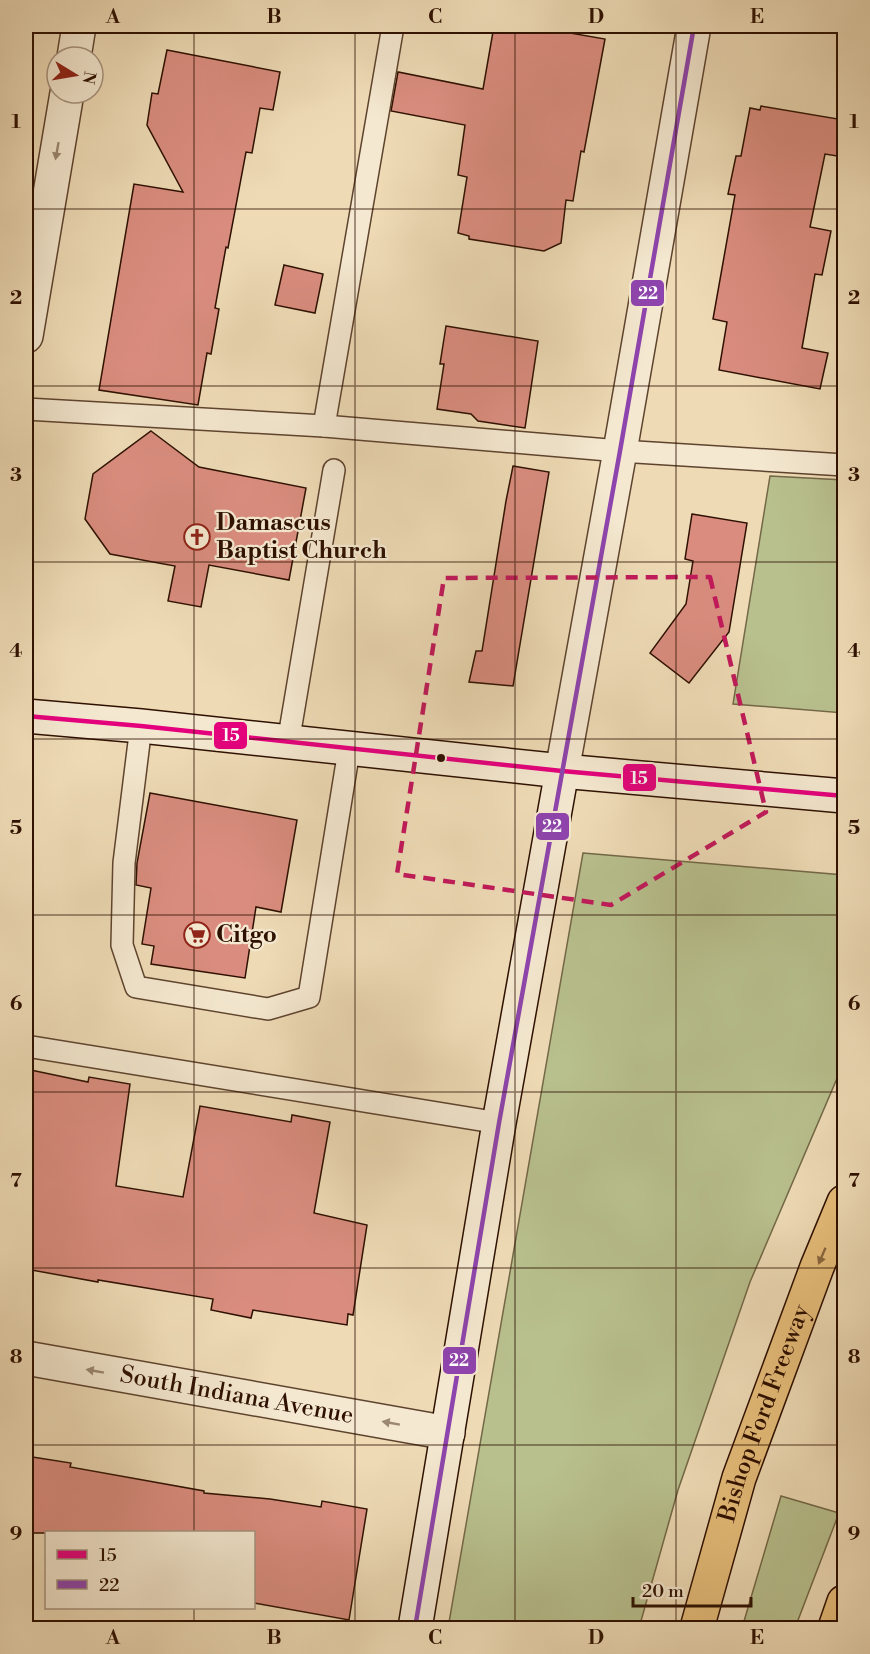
<svg xmlns="http://www.w3.org/2000/svg" width="870" height="1654" font-family="'Libre Bodoni',serif">
  <style>
    .green { fill: #b8c08e; stroke: #736847; stroke-width: 1.5 }
    .building { fill: #da8d7f; stroke: #2e1000; stroke-width: 1.5 }
    .lines { fill: none; stroke-linecap: round; stroke-linejoin: round }
    .lane-casing { stroke: #5e432e; stroke-width: 24 }
    .street-casing { stroke: #5e432e; stroke-width: 36 }
    .secondary-casing { stroke: #2e1000; stroke-width: 36 }
    .highway-casing { stroke: #2e1000; stroke-width: 36 }
    .lane { stroke: #f4e8d0; stroke-width: 21 }
    .street { stroke: #f4e8d0; stroke-width: 33 }
    .secondary { stroke: #f4e8d0; stroke-width: 33 }
    .highway { stroke: #e7be7b; stroke-width: 33 }
    .bus-1-casing { stroke: #f4e8d0; stroke-width: 9 }
    .bus-2-casing { stroke: #f4e8d0; stroke-width: 9 }
    .bus-1 { stroke: #e5007d; stroke-width: 4.5 }
    .bus-2 { stroke: #8e44ad; stroke-width: 4.5 }
    .oneway { fill: #9b8772 }
    .oneway2 { fill: #8a673e }
    .marked { fill: none; stroke: #c2185b; stroke-width: 4.5; stroke-dasharray: 12 8; stroke-linejoin: round }
    .grid { fill: none; stroke: #2e1000; stroke-width: 1.5; stroke-opacity: 0.55 }
    .bus-dot { fill: #2e1000; stroke: #f4e8d0; stroke-width: 2 }
    .labels { text-anchor: middle; dominant-baseline: central; stroke-width: 4.5; stroke-linejoin: round; paint-order: stroke }
    .poi-label { font-size: 24px; font-weight: bold; fill: #2e1000; stroke: #f4e8d0; text-anchor: start }
    .street-label { font-size: 24px; fill: #2e1000; stroke: #f4e8d0 }
    .line-badge { stroke: #f4e8d0; stroke-width: 2 }
    .badge-label { font-size: 16px; text-anchor: middle; font-weight: bold; fill: #fff }
    .neatline { fill: none; stroke: #2e1000; stroke-width: 2 }
    .grid-label { font-size: 20px; text-anchor: middle; font-weight: bold; fill: #2e1000 }
  </style>
  <rect width="100%" height="100%" fill="#eedbb6"/>
  <filter id="stains"><feTurbulence type="fractalNoise" baseFrequency=".00333" numOctaves="4"/><feColorMatrix values="0 0 0 0 .2 0 0 0 0 .09 0 0 0 0 .02 0 0 0 .5 -.17"/></filter>
  <radialGradient id="worn" r=".72"><stop offset=".6" stop-color="#630" stop-opacity="0"/><stop offset="1" stop-color="#630" stop-opacity=".3"/></radialGradient>
  <g class="green">
    <polygon points="770,476 844,480 844,713 733,704"/>
    <polygon points="583,853 844,875 844,1062 750,1282 678,1490 639,1628 448,1628"/>
    <polygon points="781,1496 839,1513 795,1628 742,1628"/>
  </g>
  <g class="building">
    <polygon points="494,26 530,26 605,39 584,152 581,151 573,201 566,200 561,243 544,251 469,239 469,236 458,233 467,177 458,175 465,125 391,111 398,72 483,89"/>
    <polygon points="167,50 280,72 273,110 260,108 252,153 246,152 228,248 226,247 215,308 219,309 211,354 207,353 198,405 99,390 134,184 183,192 147,125 152,93 158,94"/>
    <polygon points="761,106 844,120 837,156 825,154 810,227 831,231 822,275 815,274 802,348 828,353 820,389 719,370 727,322 713,319 735,195 728,194 736,156 741,156 750,108 760,110"/>
    <polygon points="284,265 323,274 315,313 275,305"/>
    <polygon points="446,326 538,341 525,428 478,421 471,414 437,409 444,364 440,364"/>
    <polygon points="151,431 199,467 306,488 289,580 209,565 201,607 168,601 175,566 110,554 85,519 93,474"/>
    <polygon points="513,466 549,472 513,686 469,682 476,651 482,651 506,501"/>
    <polygon points="692,514 747,523 729,632 689,683 650,653 686,604 693,561 685,559"/>
    <polygon points="150,793 297,820 281,912 256,907 245,978 151,964 154,946 142,944 151,888 136,885 137,863"/>
    <polygon points="26,1069 88,1082 89,1077 130,1084 116,1186 183,1197 200,1106 291,1122 292,1115 330,1122 314,1213 367,1225 353,1315 348,1314 347,1325 253,1310 251,1318 211,1310 213,1299 98,1280 98,1282 26,1269"/>
    <polygon points="26,1456 71,1463 70,1467 204,1491 204,1493 270,1499 321,1507 322,1501 367,1509 349,1620 254,1603 254,1533 26,1533"/>
  </g>
  <g class="lines">
    <g class="lane-casing">
      <g id="lane">
        <polyline points="26,409 324,426 620,451 844,465"/>
        <polyline points="324,426 393,26"/>
        <polyline points="141,726 124,863 122,945 136,987 268,1009 309,997 349,750"/>
        <polyline points="288,743 334,470"/>
        <polyline points="26,1046 499,1123"/>
      </g>
    </g>
    <g class="street-casing">
      <g id="street">
        <polyline points="74,57 79,26"/>
        <polyline points="26,336 67,93"/>
        <polyline points="562,771 620,451 694,26"/>
        <path id="s1" d="M 26,1358 L 448,1433"/>
      </g>
    </g>
    <g class="secondary-casing">
      <g id="secondary">
        <polyline points="26,716 141,726 562,771 844,796"/>
        <polyline points="415,1628 499,1123 562,771"/>
      </g>
    </g>
    <g class="highway-casing">
      <g id="highway">
        <path id="s2" d="M 697,1628 L 739,1478 L 817,1267 L 844,1202"/>
        <polyline points="835,1628 844,1602"/>
      </g>
    </g>
    <use href="#lane" class="lane"/>
    <use href="#street" class="street"/>
    <use href="#secondary" class="secondary"/>
    <use href="#highway" class="highway"/>
    <g class="bus-1-casing">
      <polyline id="bus-1" points="26,716 141,726 562,771 844,796"/>
    </g>
    <g class="bus-2-casing">
      <polyline id="bus-2" points="415,1628 499,1123 620,451 694,26"/>
    </g>
    <use href="#bus-1" class="bus-1"/>
    <use href="#bus-2" class="bus-2"/>
  </g>
  <defs><path id="oneway-solid" d="M-6-.8H1V-3.2L6.5 0L1 3.2V.8H-6Z" transform="scale(1.5)"/></defs>
  <g class="oneway">
    <use href="#oneway-solid" transform="translate(57 151) rotate(100)"/>
    <use href="#oneway-solid" transform="translate(95 1371) rotate(-170)"/>
    <use href="#oneway-solid" transform="translate(391 1423) rotate(-170)"/>
  </g>
  <use class="oneway2" href="#oneway-solid" transform="translate(822 1256) rotate(113)"/>
  <path class="marked" d="M 710,577 L 766,812 L 611,905 L 397,874 L 444,578 Z"/>
  <path class="grid" d="M 194,26 L 194,1532M 355,26 L 355,1628M 515,26 L 515,1628M 676,26 L 676,1628M 26,209 L 844,209M 26,386 L 844,386M 26,562 L 844,562M 26,739 L 844,739M 26,915 L 844,915M 26,1092 L 844,1092M 26,1268 L 844,1268M 26,1445 L 844,1445M 194,1608 L 194,1628"/>
  <defs>
    <g id="church-ring" transform="scale(1.35)"><circle r="9.5" fill="#f4e8d0" stroke="#8f2418" stroke-width="1.5"/><path d="M-1.2-6h2.4v3.5h3.3v2.4h-3.3V6h-2.4V-.1h-3.3v-2.4h3.3Z" fill="#8f2418"/></g>
    <g id="supermarket-ring" transform="scale(1.35)"><circle r="9.5" fill="#f4e8d0" stroke="#8f2418" stroke-width="1.5"/><path d="M-6-5.5h2.5l.6 2H6L4.5 2H-2.5L-4.4-4H-6ZM-1.5 3.2a1.3 1.3 0 1 0 .1 0ZM3 3.2a1.3 1.3 0 1 0 .1 0Z" fill="#8f2418"/></g>
  </defs>
  <g fill-rule="evenodd">
    <use href="#church-ring" x="197" y="537"/>
    <use href="#supermarket-ring" x="197" y="935"/>
  </g>
  <circle class="bus-dot" cx="441" cy="758" r="5"/>
  <g class="labels">
    <g class="poi-label">
      <text x="216" y="523">Damascus<tspan x="216" dy="28">Baptist Church</tspan></text>
      <text x="216" y="935">Citgo</text>
    </g>
    <g class="street-label">
      <text stroke="none"><textPath href="#s1" startOffset="214">South Indiana Avenue</textPath></text>
      <text stroke="none"><textPath href="#s2" startOffset="225">Bishop Ford Freeway</textPath></text>
    </g>
  </g>
  <g class="line-badge">
    <rect x="630" y="279" width="35" height="28" rx="6" fill="#8e44ad"/>
    <rect x="213" y="721" width="35" height="29" rx="6" fill="#e5007d"/>
    <rect x="622" y="763" width="35" height="29" rx="6" fill="#e5007d"/>
    <rect x="535" y="812" width="35" height="29" rx="6" fill="#8e44ad"/>
    <rect x="442" y="1346" width="35" height="29" rx="6" fill="#8e44ad"/>
  </g>
  <g class="badge-label">
    <text x="648" y="299">22</text>
    <text x="231" y="741">15</text>
    <text x="639" y="784">15</text>
    <text x="552" y="832">22</text>
    <text x="459" y="1366">22</text>
  </g>
  <rect width="870" height="1654" fill="none" stroke="#eedbb6" stroke-width="66"/>
  <rect x="45" y="1531" width="210" height="78" fill="#f4e8d0" stroke="#a5927d" stroke-width="1.5"/>
  <rect x="57" y="1550" width="30" height="9" fill="#e5007d" stroke="#a5927d" stroke-width="1.5"/>
  <text x="99" y="1561" font-size="18" fill="#2e1000">15</text>
  <rect x="57" y="1580" width="30" height="9" fill="#8e44ad" stroke="#a5927d" stroke-width="1.5"/>
  <text x="99" y="1591" font-size="18" fill="#2e1000">22</text>
  <g transform="translate(75 75) rotate(101)"><circle r="28" fill="#f4e8d0" stroke="#a5927d" stroke-width="1.5"/>
  <path d="M0-4.5L10 22L0 15L-10 22Z" fill="#8f2418"/>
  <text y="-9" font-size="16" font-weight="bold" text-anchor="middle" fill="#2e1000">N</text>
  </g>
  <path d="M633 1597v9h118v-9" fill="none" stroke="#2e1000" stroke-width="3"/>
  <text x="642" y="1597" font-size="18" fill="#2e1000" stroke="#f4e8d0" stroke-width="4.5" paint-order="stroke">20 m</text>
  <rect x="33" y="33" width="804" height="1588" class="neatline"/>
  <g class="grid-label">
    <text x="113" y="23">A</text>
    <text x="274" y="23">B</text>
    <text x="435" y="23">C</text>
    <text x="596" y="23">D</text>
    <text x="757" y="23">E</text>
    <text x="16" y="128">1</text>
    <text x="854" y="128">1</text>
    <text x="16" y="304">2</text>
    <text x="854" y="304">2</text>
    <text x="16" y="481">3</text>
    <text x="854" y="481">3</text>
    <text x="16" y="657">4</text>
    <text x="854" y="657">4</text>
    <text x="16" y="834">5</text>
    <text x="854" y="834">5</text>
    <text x="16" y="1010">6</text>
    <text x="854" y="1010">6</text>
    <text x="16" y="1187">7</text>
    <text x="854" y="1187">7</text>
    <text x="16" y="1363">8</text>
    <text x="854" y="1363">8</text>
    <text x="16" y="1540">9</text>
    <text x="854" y="1540">9</text>
    <text x="113" y="1644">A</text>
    <text x="274" y="1644">B</text>
    <text x="435" y="1644">C</text>
    <text x="596" y="1644">D</text>
    <text x="757" y="1644">E</text>
  </g>
  <rect width="100%" height="100%" filter="url(#stains)"/>
  <rect width="100%" height="100%" fill="url(#worn)"/>
</svg>
